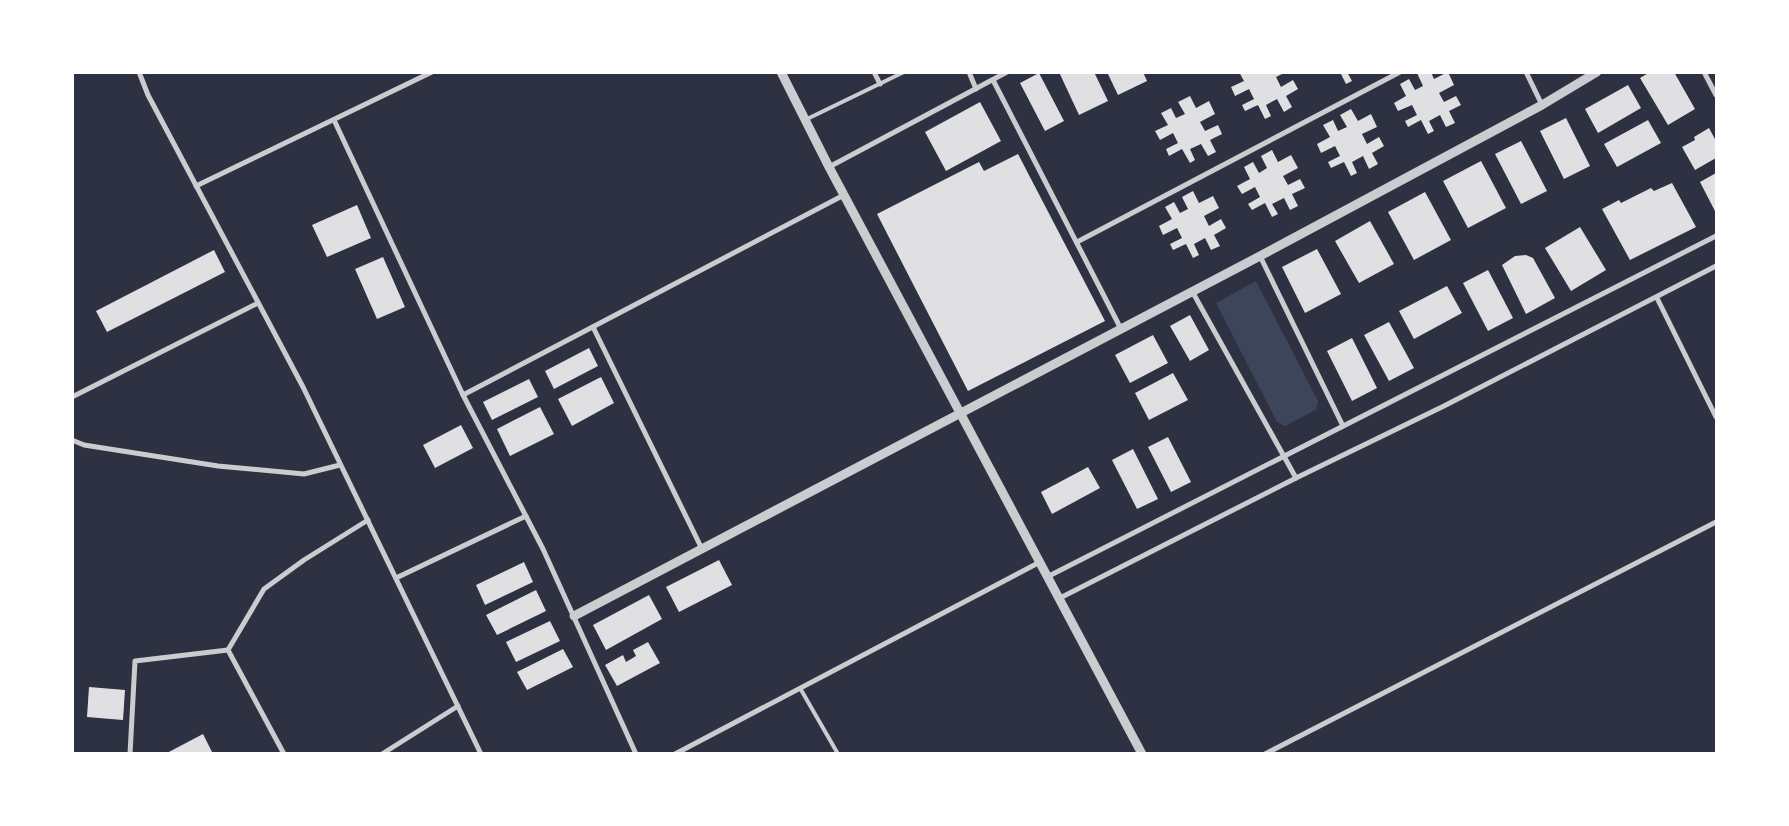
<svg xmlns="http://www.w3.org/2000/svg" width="1789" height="826" font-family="Rubik,sans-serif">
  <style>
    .green { fill: #3c4559 }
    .building { fill: #e0e0e3 }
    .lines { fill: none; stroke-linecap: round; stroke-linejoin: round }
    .service { stroke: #caccd0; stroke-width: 4 }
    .minor { stroke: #caccd0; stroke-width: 5 }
    .tertiary { stroke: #caccd0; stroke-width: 9 }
  </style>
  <rect width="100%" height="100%" fill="#2d3142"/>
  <polygon class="green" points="1256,281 1318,401 1316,410 1285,426 1277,422 1216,303"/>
  <g class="building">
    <polygon points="1059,72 1094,72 1108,101 1079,115"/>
    <polygon points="1107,72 1143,72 1147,81 1118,95"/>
    <polygon points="1239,72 1251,72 1252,74 1256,72 1286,72 1276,77 1281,87 1293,80 1298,89 1286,96 1292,107 1284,112 1277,99 1266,105 1271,116 1265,119 1258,105 1245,111 1242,105 1254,99 1249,89 1235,96 1231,87 1244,81"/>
    <polygon points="1340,72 1347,72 1352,81 1346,84"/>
    <polygon points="1419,72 1431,72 1434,79 1448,72 1454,85 1439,93 1444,102 1456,96 1461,105 1449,111 1455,123 1446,127 1440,115 1429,121 1434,131 1428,134 1421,120 1408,127 1405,121 1417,115 1412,105 1398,111 1394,103 1406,96 1400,84 1409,79 1415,90 1423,86 1417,73"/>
    <polygon points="1650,72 1674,72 1695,109 1668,125 1640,78"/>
    <polygon points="1039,73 1064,121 1045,131 1020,83"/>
    <polygon points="1628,85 1641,108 1598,133 1585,109"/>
    <polygon points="1190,96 1196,108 1209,101 1215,114 1200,122 1205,131 1218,125 1222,134 1210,140 1216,152 1208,156 1201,144 1190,149 1195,160 1190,163 1182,149 1169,156 1166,149 1178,143 1173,133 1160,140 1155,131 1168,125 1161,113 1171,108 1176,118 1185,114 1178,102"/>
    <polygon points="980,102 1001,141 946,171 925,132"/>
    <polygon points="1351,109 1358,121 1371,114 1377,127 1362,134 1367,144 1379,137 1384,146 1372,153 1378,164 1369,169 1363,156 1352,162 1357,173 1351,176 1344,162 1331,168 1328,162 1340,156 1335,146 1321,153 1317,144 1330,137 1323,125 1333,120 1338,131 1347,127 1340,115"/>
    <polygon points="1566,118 1590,166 1564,179 1540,131"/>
    <polygon points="1648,120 1661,143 1617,167 1604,144"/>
    <polygon points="1709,128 1716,141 1716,158 1695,170 1682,147 1695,140 1694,137"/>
    <polygon points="1521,141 1547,191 1521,204 1495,154"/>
    <polygon points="1272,150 1278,162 1291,155 1298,168 1283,176 1288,185 1300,179 1305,188 1292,194 1298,206 1290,210 1284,198 1272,204 1278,214 1272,217 1265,203 1252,210 1248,204 1260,197 1255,187 1242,194 1237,186 1250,179 1244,167 1253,162 1259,173 1267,168 1261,156"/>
    <polygon points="1018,154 1105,321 968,391 877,214 979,162 984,171"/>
    <polygon points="1481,161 1506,208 1468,228 1443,181"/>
    <polygon points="1716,173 1716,213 1700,182"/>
    <polygon points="1672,183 1696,227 1630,260 1602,209 1619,200 1621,203 1651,188 1654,191"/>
    <polygon points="1193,191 1199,203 1213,196 1219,208 1204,216 1209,226 1221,219 1226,228 1214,235 1220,246 1211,250 1205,238 1194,244 1199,255 1193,258 1186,244 1173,250 1170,244 1182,238 1177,228 1163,235 1159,226 1172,219 1165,207 1174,202 1180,213 1188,209 1182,197"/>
    <polygon points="1425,192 1451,240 1414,260 1388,212"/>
    <polygon points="357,205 371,238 327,257 312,225"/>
    <polygon points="1370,221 1394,264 1359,283 1335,241"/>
    <polygon points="1580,227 1606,270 1571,291 1545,248"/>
    <polygon points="1317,249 1341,294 1305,313 1282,267"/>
    <polygon points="214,250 225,272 107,332 96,311"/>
    <polygon points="1526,255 1533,258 1555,298 1526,314 1502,265 1515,256"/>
    <polygon points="383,257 405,307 377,319 355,269"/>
    <polygon points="1488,270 1513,318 1488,331 1463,283"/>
    <polygon points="1447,286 1462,313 1414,339 1399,311"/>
    <polygon points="1190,315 1209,350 1190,361 1170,326"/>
    <polygon points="1389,322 1414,368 1389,381 1364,335"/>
    <polygon points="1153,335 1168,363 1130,383 1115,355"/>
    <polygon points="1352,338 1377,388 1352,401 1327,351"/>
    <polygon points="589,348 598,366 554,389 545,371"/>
    <polygon points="1173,373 1188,400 1149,420 1135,393"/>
    <polygon points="601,377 614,403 572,426 558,399"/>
    <polygon points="529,379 538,397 492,420 483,402"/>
    <polygon points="540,407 554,434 510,456 497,429"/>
    <polygon points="461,425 473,448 435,468 423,445"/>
    <polygon points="1168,437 1191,482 1171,492 1148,447"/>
    <polygon points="1133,449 1158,499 1137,509 1112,460"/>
    <polygon points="1088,467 1100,488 1052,514 1041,492"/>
    <polygon points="719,560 732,585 679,612 666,587"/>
    <polygon points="524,562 533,582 485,605 476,585"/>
    <polygon points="536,590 546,611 497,635 486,615"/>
    <polygon points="649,595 662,619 606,650 593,625"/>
    <polygon points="550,621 560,641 516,662 506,642"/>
    <polygon points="648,642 660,663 617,686 605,665 623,655 626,662 636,656 633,650"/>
    <polygon points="563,649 573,667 527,690 517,672"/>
    <polygon points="89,687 125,690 123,720 87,717"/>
    <polygon points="203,734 213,754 165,754"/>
  </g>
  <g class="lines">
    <g class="service">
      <polyline points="805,120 904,72"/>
      <polyline points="800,688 838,754"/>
    </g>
    <g class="minor">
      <polyline points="139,72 148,95 303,387 481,754"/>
      <polyline points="874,72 880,84"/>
      <polyline points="969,72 976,89"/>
      <polyline points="1526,72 1542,105"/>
      <polyline points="1704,72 1716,95"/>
      <polyline points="993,80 1121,329"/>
      <polyline points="334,120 463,395 543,549 636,754"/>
      <polyline points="829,167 1007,72"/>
      <polyline points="196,186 432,72"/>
      <polyline points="1077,242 1400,72"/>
      <polyline points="1260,256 1343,426"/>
      <polyline points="1192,291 1296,478"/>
      <polyline points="1657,298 1716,417"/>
      <polyline points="593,327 702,549"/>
      <polyline points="463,395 844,195"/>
      <polyline points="72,397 258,303"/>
      <polyline points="72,440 84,445 218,466 304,474 340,465"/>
      <polyline points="1047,577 1716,236"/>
      <polyline points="396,578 526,516"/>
      <polyline points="1058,599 1296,478 1444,406 1716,266"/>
      <polyline points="130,754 135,661 228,650"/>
      <polyline points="284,754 228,650 264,589 304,560 368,520"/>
      <polyline points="382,754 458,706"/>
      <polyline points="675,754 1040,562"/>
      <polyline points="1265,754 1716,522"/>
    </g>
    <g class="tertiary">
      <polyline points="781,72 829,167 1142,754"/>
      <polyline points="574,616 1260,256 1542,105 1597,72"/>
    </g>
  </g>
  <rect width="1789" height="826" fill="none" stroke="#ffffff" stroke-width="148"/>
</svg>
